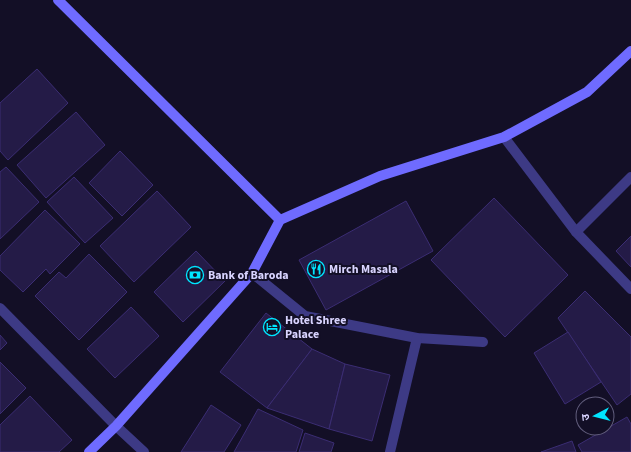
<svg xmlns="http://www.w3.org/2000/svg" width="631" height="452" font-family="'Source Sans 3','Noto Sans Devanagari',sans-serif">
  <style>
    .building { fill: #241b47; stroke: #3b2d73 }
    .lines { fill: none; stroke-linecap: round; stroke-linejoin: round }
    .street { stroke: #3d3a85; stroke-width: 10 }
    .secondary { stroke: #6f6bff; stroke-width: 10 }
    .labels { text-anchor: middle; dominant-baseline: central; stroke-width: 4; stroke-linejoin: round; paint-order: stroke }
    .poi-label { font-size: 12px; font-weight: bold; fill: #d9d4ff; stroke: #130f26; text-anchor: start }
  </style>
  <rect width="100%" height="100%" fill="#130f26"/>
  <g class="building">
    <polygon points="37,69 68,103 8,160 0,151 0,103"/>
    <polygon points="76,112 105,145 46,198 17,165"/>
    <polygon points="120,151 153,185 122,216 89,183"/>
    <polygon points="6,167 39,202 0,239 0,172"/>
    <polygon points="74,177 113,218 85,243 47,202"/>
    <polygon points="157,191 191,227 134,282 100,246"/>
    <polygon points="494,198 568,275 505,337 431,260"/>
    <polygon points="406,201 433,251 326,310 299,260"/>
    <polygon points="45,210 80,244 50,274 46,269 23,292 0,270 0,256"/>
    <polygon points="631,236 631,267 616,251"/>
    <polygon points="196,251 225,281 183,322 154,292"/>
    <polygon points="89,254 127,292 79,340 35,296 59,272 66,278"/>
    <polygon points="585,291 631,337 631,394 617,405 558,318"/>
    <polygon points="131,307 159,336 115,378 87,349"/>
    <polygon points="266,313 312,349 267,408 220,372"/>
    <polygon points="568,332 601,382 565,404 534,353"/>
    <polygon points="0,335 7,343 0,350"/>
    <polygon points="312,349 345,364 329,429 267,408"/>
    <polygon points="0,362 26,388 0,414"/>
    <polygon points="345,364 390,375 372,441 329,429"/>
    <polygon points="30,396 72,440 59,452 0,452 0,425"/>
    <polygon points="211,405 241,425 224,452 181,452"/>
    <polygon points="258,409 303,430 296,452 234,452"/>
    <polygon points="627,417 631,424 631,452 582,452 578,445"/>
    <polygon points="305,433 334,443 331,452 299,452"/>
    <polygon points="572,441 576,452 541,452"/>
  </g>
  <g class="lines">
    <g class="street">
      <polyline points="504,137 576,232 631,289"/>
      <polyline points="576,232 631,177"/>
      <polyline points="252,273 305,316 417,338 483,342"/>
      <polyline points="0,308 116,426 144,452"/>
      <polyline points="390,452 417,338"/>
    </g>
    <g class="secondary">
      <polyline points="58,0 280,220"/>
      <polyline points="89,452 116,426 252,273 280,220 380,176 504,137 587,92 631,51"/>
    </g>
  </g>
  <defs>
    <g id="restaurant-ring" transform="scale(0.9)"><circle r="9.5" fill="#130f26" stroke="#00e5ff" stroke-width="1.5"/><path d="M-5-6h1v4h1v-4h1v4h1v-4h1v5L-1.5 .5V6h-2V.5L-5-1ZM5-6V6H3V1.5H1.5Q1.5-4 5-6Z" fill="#00e5ff"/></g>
    <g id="bank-ring" transform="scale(0.9)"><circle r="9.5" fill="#130f26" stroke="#00e5ff" stroke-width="1.5"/><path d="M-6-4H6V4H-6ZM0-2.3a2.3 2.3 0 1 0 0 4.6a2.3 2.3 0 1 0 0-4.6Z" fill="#00e5ff"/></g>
    <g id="hotel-ring" transform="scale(0.9)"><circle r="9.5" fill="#130f26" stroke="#00e5ff" stroke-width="1.5"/><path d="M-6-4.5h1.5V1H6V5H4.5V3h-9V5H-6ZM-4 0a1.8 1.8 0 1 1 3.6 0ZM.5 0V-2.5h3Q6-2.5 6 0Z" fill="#00e5ff"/></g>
  </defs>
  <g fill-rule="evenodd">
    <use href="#restaurant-ring" x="316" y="269"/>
    <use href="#bank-ring" x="195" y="275"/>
    <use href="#hotel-ring" x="272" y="327"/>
  </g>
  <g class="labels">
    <g class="poi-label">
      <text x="329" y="269">Mirch Masala</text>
      <text x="208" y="275">Bank of Baroda</text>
      <text x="285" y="320">Hotel Shree<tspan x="285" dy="14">Palace</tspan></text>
    </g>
  </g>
  <g transform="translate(595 416) rotate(263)"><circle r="19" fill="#130f26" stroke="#625e7d"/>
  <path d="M0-3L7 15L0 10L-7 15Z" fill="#00e5ff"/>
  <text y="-6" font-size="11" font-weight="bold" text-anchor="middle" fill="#d9d4ff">उ</text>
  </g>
</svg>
